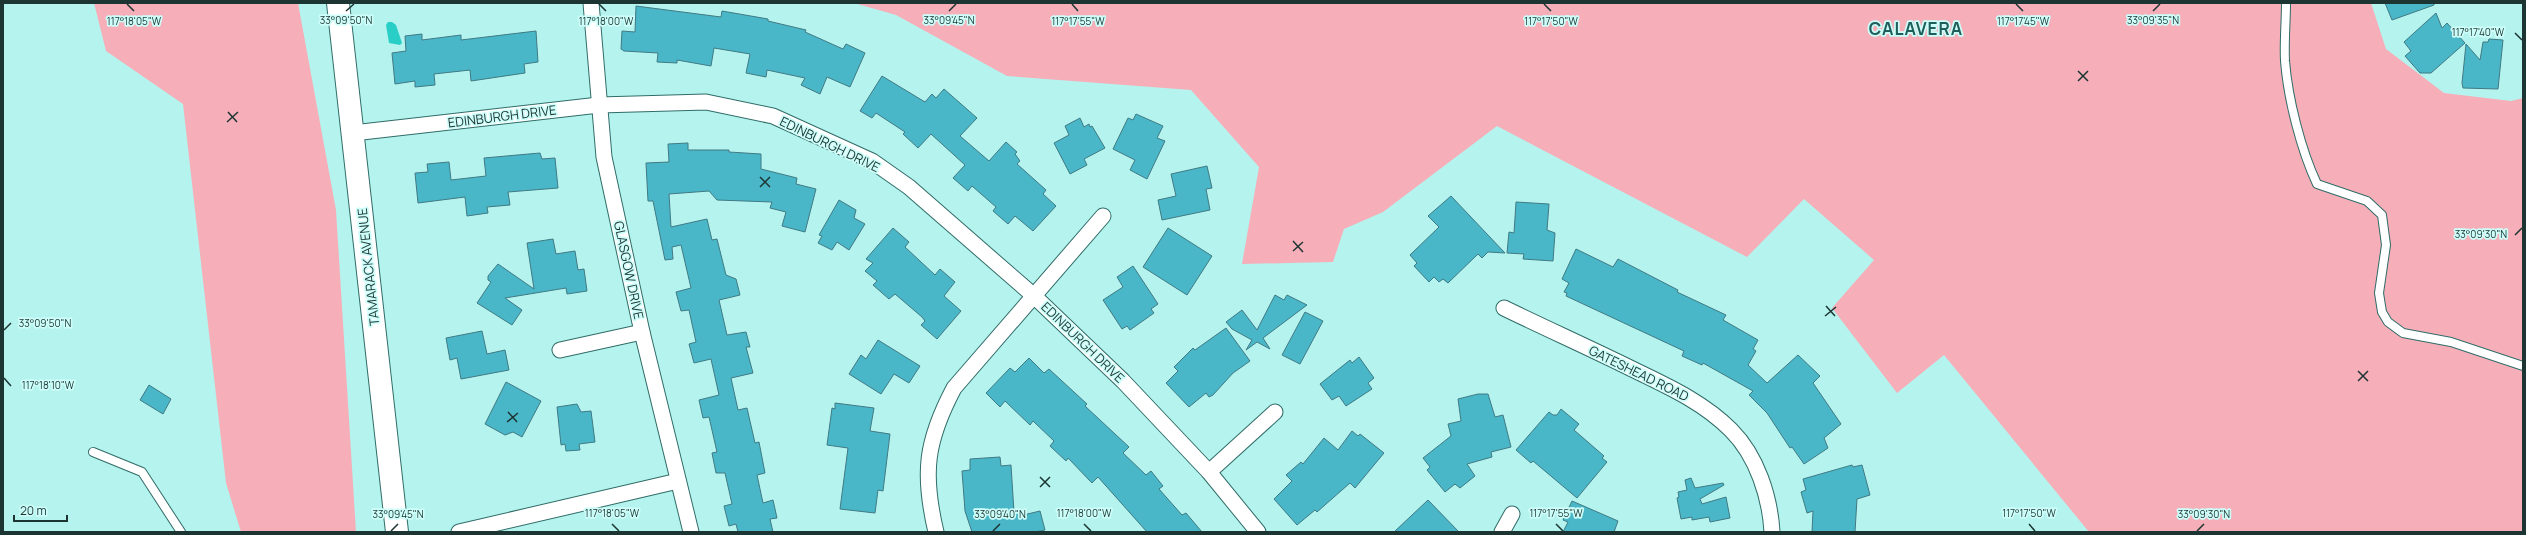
<svg xmlns="http://www.w3.org/2000/svg" width="2526" height="535" font-family="Manrope,sans-serif">
  <style>
    .green { fill: #f6afb9 }
    .water { fill: #29cfc7 }
    .building { fill: #49b7c8; stroke: #407a84 }
    .lines { fill: none; stroke-linecap: round; stroke-linejoin: round }
    .service-casing { stroke: #306c68; stroke-width: 10 }
    .minor-casing { stroke: #306c68; stroke-width: 17 }
    .secondary-casing { stroke: #306c68; stroke-width: 24 }
    .service { stroke: #fff; stroke-width: 8 }
    .minor { stroke: #fff; stroke-width: 15 }
    .secondary { stroke: #fff; stroke-width: 22 }
    .ticks { fill: none; stroke: #1c3533; stroke-width: 1.5 }
    .labels { text-anchor: middle; dominant-baseline: central; stroke-width: 3.5; stroke-linejoin: round; paint-order: stroke }
    .street-label { font-size: 13px; fill: #1c3533; stroke: #cdfef9 }
    .district-label { font-size: 17px; font-weight: bold; letter-spacing: 1px; fill: #205e5a; stroke: #cdfef9 }
    .ticks-label { font-size: 10px; text-anchor: middle; fill: #1c3533; stroke: #cdfef9; stroke-width: 3.5; stroke-linejoin: round; paint-order: stroke }
  </style>
  <rect width="100%" height="100%" fill="#b5f3ee"/>
  <g class="green">
    <polygon points="94,3 298,3 336,210 356,532 241,532 226,483 183,104 106,51"/>
    <polygon points="854,3 2371,3 2386,49 2444,93 2511,101 2523,98 2523,532 2089,532 1944,355 1897,393 1832,308 1874,260 1804,199 1747,257 1497,126 1383,212 1344,229 1333,262 1242,264 1259,167 1191,90 1007,76 896,15"/>
  </g>
  <polygon class="water" points="388,22 392,22 396,25 402,43 400,45 389,43 386,25"/>
  <g class="building">
    <polygon points="2385,3 2434,3 2434,5 2392,20"/>
    <polygon points="636,6 721,17 722,11 768,19 768,21 806,30 805,32 843,49 846,44 865,53 850,87 827,77 820,94 801,85 805,78 767,70 766,77 746,73 750,54 714,48 711,66 677,60 677,63 657,62 658,53 624,51 621,49 622,31 635,32"/>
    <polygon points="2436,13 2442,28 2447,23 2465,43 2431,73 2420,73 2405,56 2411,51 2404,42"/>
    <polygon points="536,31 538,62 524,64 525,73 471,81 470,70 434,74 435,85 415,87 415,81 395,84 392,53 406,51 405,36 422,34 422,40 461,35 461,40"/>
    <polygon points="2489,39 2503,40 2498,89 2463,88 2462,83 2466,44 2480,60 2483,42 2488,42"/>
    <polygon points="882,76 925,102 932,94 936,98 944,89 977,118 960,136 989,161 1006,142 1017,152 1015,154 1020,161 1017,164 1046,190 1043,194 1056,206 1033,231 1015,216 1008,224 993,211 996,207 972,186 968,191 953,178 965,165 931,134 918,148 903,134 905,132 876,113 872,118 860,111"/>
    <polygon points="1136,114 1163,126 1157,138 1165,141 1147,179 1130,170 1135,160 1113,149 1128,118 1133,120"/>
    <polygon points="1080,118 1084,127 1089,124 1090,127 1092,126 1105,148 1084,159 1087,165 1070,174 1054,143 1069,135 1065,126"/>
    <polygon points="688,143 688,150 729,150 729,152 761,154 761,169 797,178 796,184 816,189 805,232 782,226 786,212 770,208 772,202 717,200 709,191 669,194 671,227 707,219 712,240 717,239 726,275 736,279 740,295 719,300 727,335 746,332 750,347 746,347 753,373 731,378 738,410 747,408 755,443 759,442 765,473 757,475 763,503 773,500 777,518 770,519 773,532 738,532 736,524 729,526 724,506 732,504 725,473 716,473 712,453 717,452 709,417 703,418 699,400 719,395 711,359 694,363 689,344 696,342 689,310 681,311 676,292 691,288 681,245 672,247 673,259 665,260 653,201 648,201 646,163 669,162 668,144"/>
    <polygon points="540,153 542,159 555,158 558,188 508,192 510,205 487,207 488,213 467,216 465,197 418,203 415,173 428,172 427,164 449,162 451,180 486,176 484,158"/>
    <polygon points="1207,166 1212,188 1206,189 1210,210 1162,220 1158,200 1176,196 1171,174"/>
    <polygon points="1451,196 1505,253 1488,252 1482,258 1478,254 1448,283 1443,279 1439,282 1434,277 1429,282 1414,266 1417,263 1410,255 1439,227 1428,216"/>
    <polygon points="839,200 856,210 854,218 865,224 849,250 837,242 832,250 818,243 822,236 819,235"/>
    <polygon points="1516,202 1549,204 1547,230 1555,233 1553,261 1523,259 1524,254 1507,253 1509,232 1514,233"/>
    <polygon points="893,228 909,242 905,247 935,275 940,269 955,282 944,296 961,311 937,339 921,325 925,321 922,317 895,294 889,299 873,285 877,281 865,271 873,263 866,259"/>
    <polygon points="1168,228 1212,256 1187,295 1143,267"/>
    <polygon points="553,239 556,254 575,251 578,270 584,269 587,291 567,294 566,288 505,298 522,310 512,325 477,303 491,282 488,280 488,276 498,264 534,289 527,243"/>
    <polygon points="1576,249 1613,267 1618,259 1678,290 1677,292 1726,315 1723,320 1758,340 1753,349 1756,351 1748,365 1767,383 1798,355 1820,376 1813,383 1841,424 1824,438 1828,448 1804,464 1792,447 1790,448 1767,413 1749,395 1753,391 1703,363 1702,365 1682,356 1684,351 1566,296 1567,293 1564,292 1569,283 1562,279"/>
    <polygon points="1133,266 1158,304 1151,309 1154,313 1130,330 1127,326 1122,329 1103,300 1123,287 1117,277"/>
    <polygon points="1275,295 1284,300 1287,295 1307,305 1263,338 1270,349 1257,342 1246,350 1252,340 1232,329 1226,322 1242,310 1257,330"/>
    <polygon points="1305,312 1323,321 1300,364 1282,355"/>
    <polygon points="1226,328 1250,361 1233,373 1213,395 1209,397 1206,393 1189,407 1166,383 1178,371 1174,367 1193,348 1195,350"/>
    <polygon points="482,331 487,354 505,350 509,370 461,379 457,358 450,360 446,338"/>
    <polygon points="878,340 920,366 909,383 894,374 881,394 849,374 861,355 866,359"/>
    <polygon points="1359,357 1374,378 1368,383 1372,389 1346,406 1339,396 1332,400 1320,384 1350,360 1352,363"/>
    <polygon points="1029,358 1044,373 1049,369 1087,404 1085,406 1129,447 1123,453 1146,475 1151,471 1163,486 1159,489 1182,515 1186,513 1202,532 1147,532 1098,477 1092,483 1068,458 1066,461 1050,446 1054,441 1033,421 1030,425 1005,401 1000,407 986,393 1010,368 1015,372"/>
    <polygon points="506,382 541,401 522,437 513,432 505,435 485,424"/>
    <polygon points="149,385 171,399 163,414 140,400"/>
    <polygon points="1478,394 1488,394 1495,417 1503,415 1511,447 1491,452 1492,457 1467,464 1475,476 1460,488 1455,484 1445,492 1427,470 1430,467 1423,458 1451,436 1448,424 1461,421 1458,399"/>
    <polygon points="835,403 874,408 870,431 890,434 883,491 878,490 875,513 840,509 848,448 827,445 832,408 835,409"/>
    <polygon points="577,404 581,412 591,411 595,442 579,444 580,450 566,451 565,444 561,445 557,407"/>
    <polygon points="1561,409 1579,424 1574,430 1604,456 1602,458 1607,462 1577,498 1533,461 1531,463 1516,450 1549,412 1553,415 1557,415"/>
    <polygon points="1352,431 1358,436 1360,434 1384,453 1355,488 1350,483 1317,512 1315,510 1297,525 1274,499 1292,481 1286,475 1301,462 1303,464 1324,438 1338,450"/>
    <polygon points="1000,457 1001,466 1011,465 1014,512 1018,511 1019,516 1040,511 1045,530 1035,532 972,532 965,511 962,471 970,470 970,459"/>
    <polygon points="1852,465 1853,467 1862,465 1870,495 1857,499 1855,532 1812,532 1813,511 1807,513 1801,492 1806,490 1803,479"/>
    <polygon points="1691,478 1695,488 1723,483 1724,485 1700,499 1702,504 1726,497 1730,518 1710,522 1709,517 1692,520 1692,517 1681,519 1677,498 1679,497 1678,492 1687,490 1685,480"/>
    <polygon points="1428,500 1459,532 1394,532"/>
    <polygon points="1572,501 1618,521 1614,532 1563,532 1568,522 1563,520"/>
  </g>
  <g class="lines">
    <g class="service-casing">
      <g id="service">
        <path d="M 2286,3 C 2286,22 2284,42 2285,61 C 2288,99 2301,150 2317,184 L 2367,201 L 2382,215 L 2386,245 L 2379,293 L 2382,312 L 2388,322 L 2403,333 L 2451,342 L 2523,366"/>
        <polyline points="93,452 142,472 181,532"/>
      </g>
    </g>
    <g class="minor-casing">
      <g id="minor">
        <polyline points="591,3 604,157 642,332 691,532"/>
        <polyline points="353,133 599,105 706,102 773,116 872,161 909,187 1034,296 1123,381 1209,472 1258,532"/>
        <path d="M 1504,308 C 1543,327 1583,345 1622,364 C 1660,383 1700,399 1731,430 C 1757,456 1770,497 1772,532"/>
        <polyline points="560,350 642,332"/>
        <polyline points="1209,472 1275,412"/>
        <polyline points="459,532 678,481"/>
        <path d="M 936,532 C 922,473 926,441 954,388 L 1103,216"/>
        <polyline points="1502,532 1512,514"/>
      </g>
    </g>
    <g class="secondary-casing">
      <polyline id="secondary" points="338,3 397,532"/>
    </g>
    <use href="#service" class="service"/>
    <use href="#minor" class="minor"/>
    <use href="#secondary" class="secondary"/>
  </g>
  <path class="ticks" d="M 127,4 L 134,11M 599,4 L 606,11M 1072,4 L 1078,11M 1544,4 L 1551,11M 2016,4 L 2023,11M 346,11 L 354,4M 949,11 L 956,4M 2153,11 L 2160,4M 2515,33 L 2522,40M 2078,71 L 2088,81M 2078,81 L 2088,71M 228,112 L 237,122M 227,122 L 238,112M 760,177 L 770,187M 760,187 L 770,177M 2515,235 L 2522,228M 1293,241 L 1303,252M 1293,251 L 1303,242M 1826,306 L 1835,316M 1825,316 L 1836,307M 4,330 L 11,323M 2358,371 L 2368,381M 4,378 L 11,386M 2358,381 L 2368,371M 508,412 L 517,422M 507,422 L 518,413M 1040,477 L 1050,487M 1040,487 L 1050,477M 612,524 L 619,531M 1084,524 L 1091,531M 1556,524 L 1563,531M 2029,524 L 2035,531M 391,531 L 398,524M 993,531 L 1000,524M 2197,531 L 2204,524"/>
  <g class="labels">
    <g class="street-label">
      <text transform="translate(502 116) rotate(-7)">EDINBURGH DRIVE</text>
      <text transform="translate(830 144) rotate(26)">EDINBURGH DRIVE</text>
      <text transform="translate(368 267) rotate(-96)">TAMARACK AVENUE</text>
      <text transform="translate(629 270) rotate(78)">GLASGOW DRIVE</text>
      <text transform="translate(1083 342) rotate(44)">EDINBURGH DRIVE</text>
      <text transform="translate(1639 373) rotate(26)">GATESHEAD ROAD</text>
    </g>
    <g class="district-label">
      <text x="1916" y="28">CALAVERA</text>
    </g>
  </g>
  <g class="ticks-label">
    <text x="2153" y="24">33°09'35"N</text>
    <text x="346" y="24">33°09'50"N</text>
    <text x="949" y="24">33°09'45"N</text>
    <text x="134" y="25">117°18'05"W</text>
    <text x="606" y="25">117°18'00"W</text>
    <text x="1078" y="25">117°17'55"W</text>
    <text x="1551" y="25">117°17'50"W</text>
    <text x="2023" y="25">117°17'45"W</text>
    <text x="2478" y="36">117°17'40"W</text>
    <text x="2481" y="238">33°09'30"N</text>
    <text x="45" y="327">33°09'50"N</text>
    <text x="48" y="389">117°18'10"W</text>
    <text x="612" y="517">117°18'05"W</text>
    <text x="1084" y="517">117°18'00"W</text>
    <text x="1556" y="517">117°17'55"W</text>
    <text x="2029" y="517">117°17'50"W</text>
    <text x="398" y="518">33°09'45"N</text>
    <text x="1000" y="518">33°09'40"N</text>
    <text x="2204" y="518">33°09'30"N</text>
  </g>
  <rect width="2526" height="535" fill="none" stroke="#1c3533" stroke-width="8"/>
  <path d="M14 515v6h53v-6" fill="none" stroke="#1c3533" stroke-width="2"/>
  <text x="20" y="515" font-size="12" fill="#1c3533" stroke="#cdfef9" stroke-width="3" paint-order="stroke">20 m</text>
</svg>
